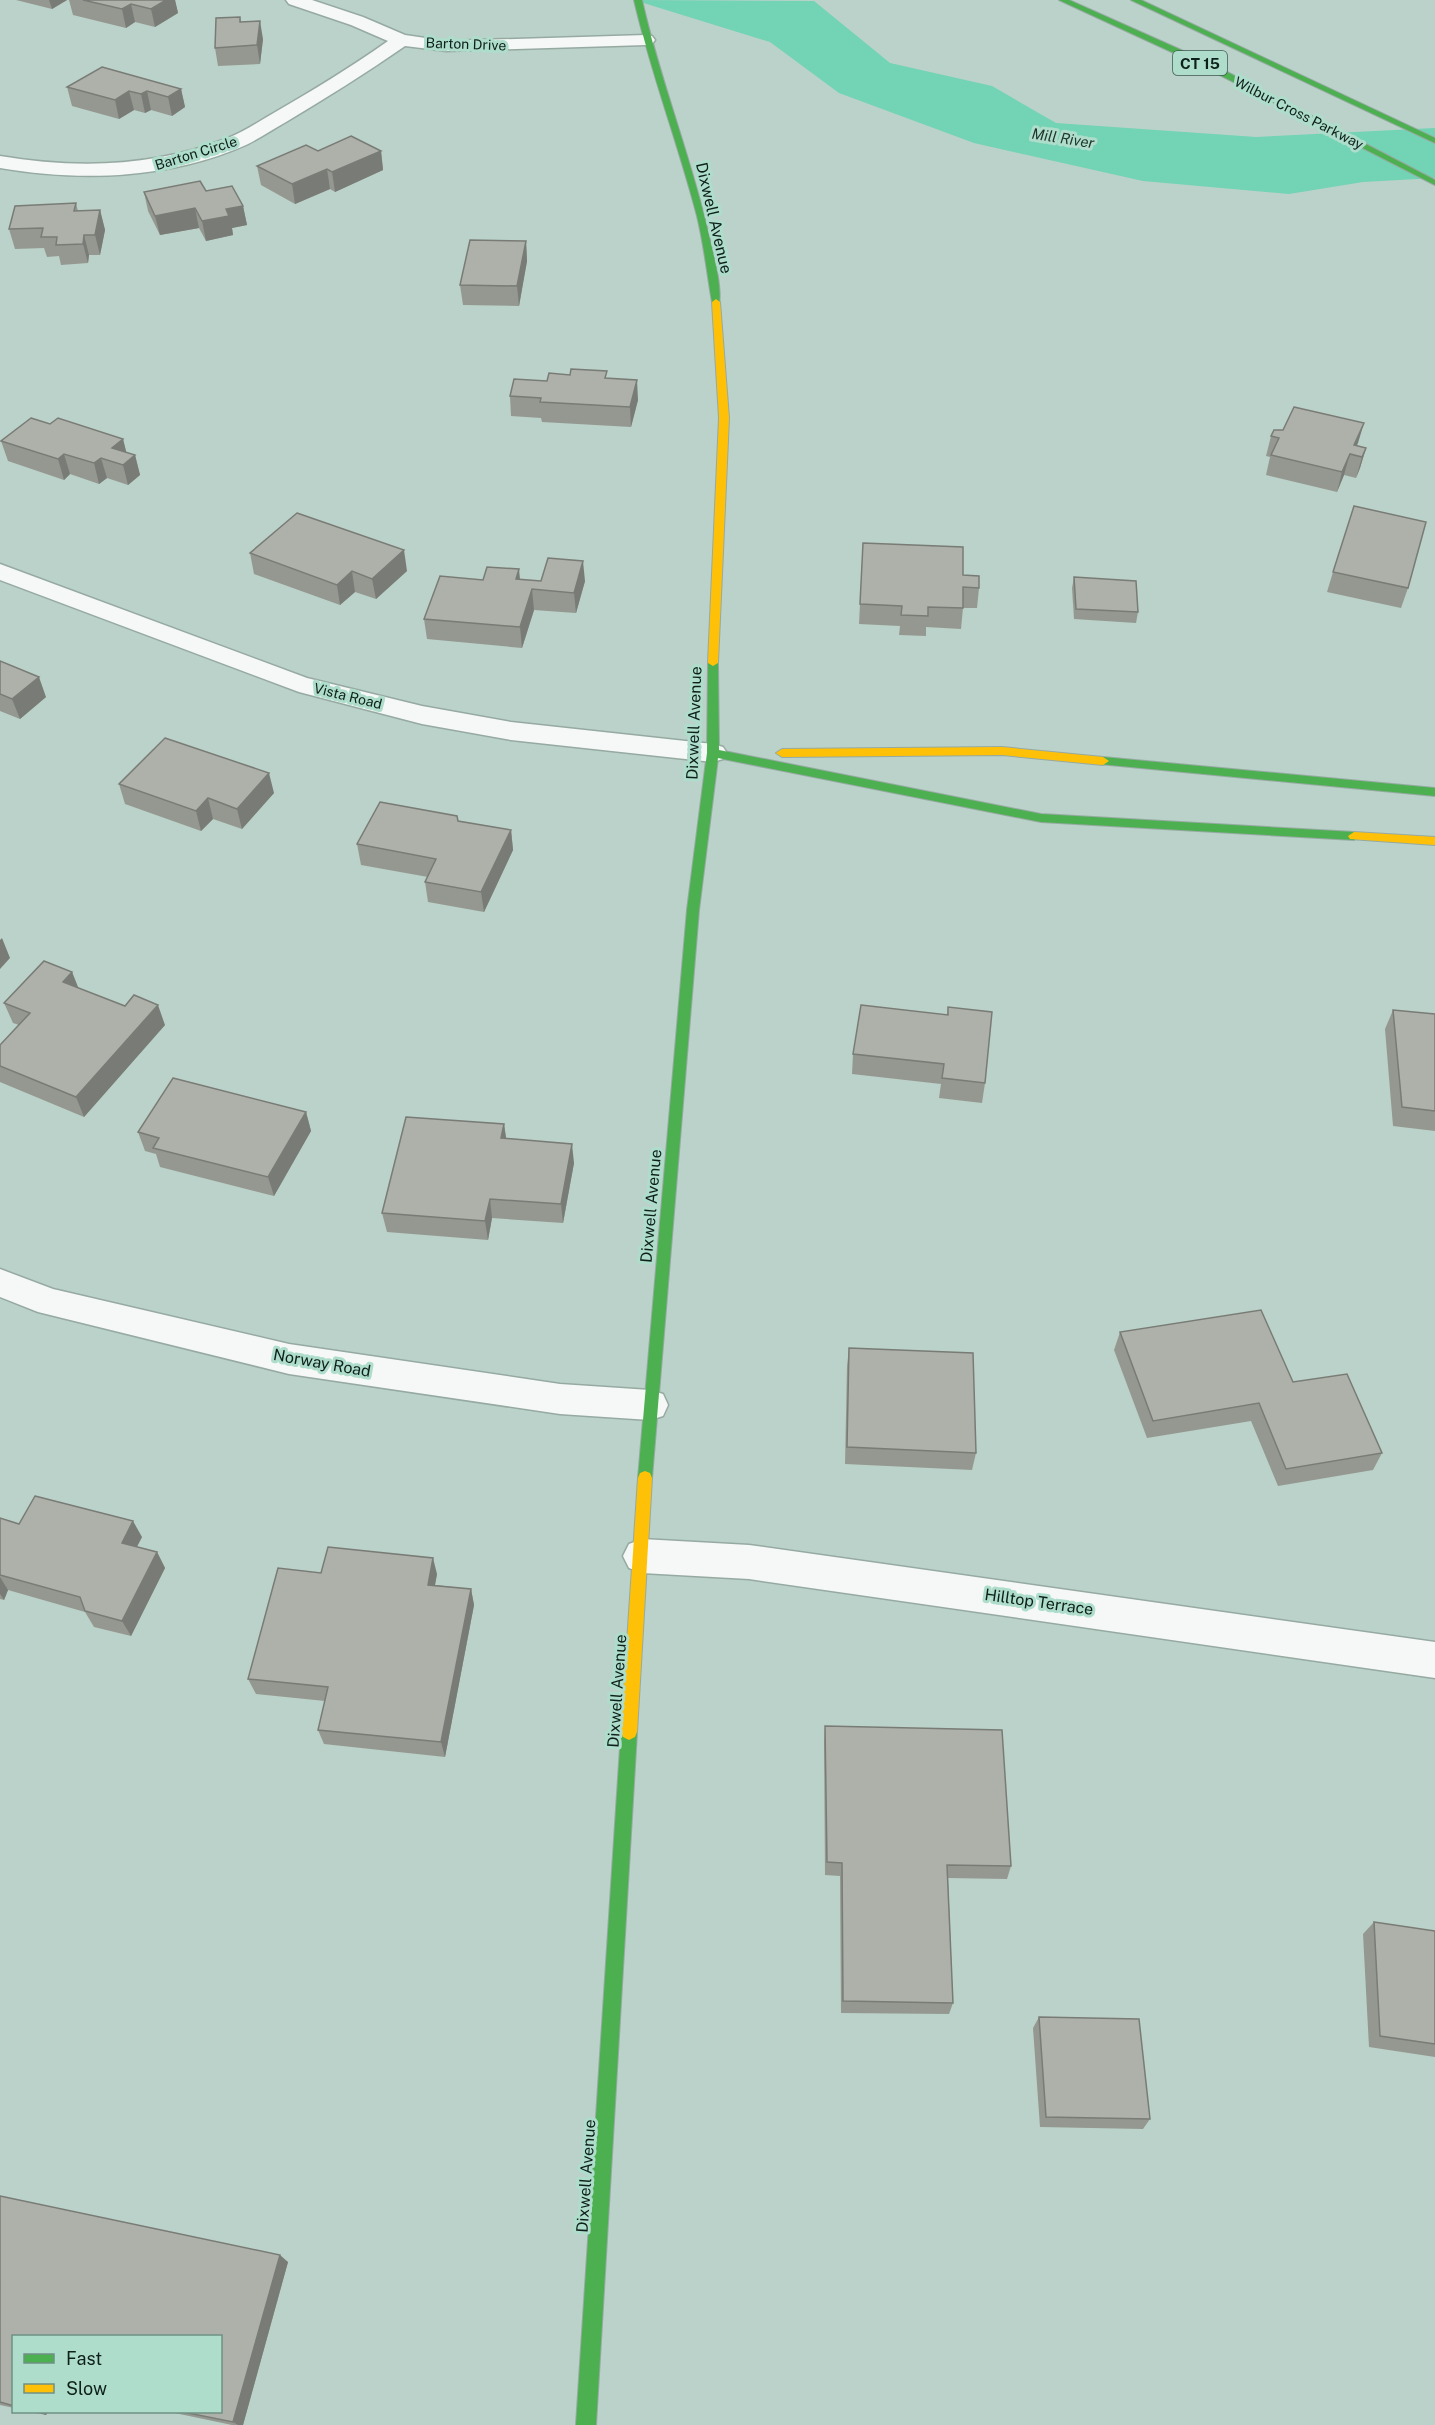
<svg xmlns="http://www.w3.org/2000/svg" width="1435" height="2425" font-family="'Public Sans',sans-serif">
  <style>
    .water { fill: #72d3b5 }
    .lines { fill: none; stroke-linecap: round; stroke-linejoin: round }
    .street-casing { stroke: #96aaa2; stroke-width: 3 }
    .fast-casing { stroke: #96aaa2; stroke-width: 2 }
    .slow-casing { stroke: #96aaa2; stroke-width: 2 }
    .street { fill: #f5f8f7; fill-rule: evenodd }
    .fast { fill: #4caf50; fill-rule: evenodd }
    .slow { fill: #ffc107; fill-rule: evenodd }
    .wall { fill: #959891 }
    .shaded-wall { fill: #797c76 }
    .building { fill: #adb1a9; stroke: #797c76; stroke-width: 1.5 }
    .labels { text-anchor: middle; dominant-baseline: central; stroke-width: 6; stroke-linejoin: round; paint-order: stroke }
    .far-street-label { font-size: 14px; fill: #0e201a; stroke: #afddcc }
    .shield { fill: #afddcc; stroke: #3e594f; stroke-width: 1.5 }
    .shield-label { font-size: 15px; font-weight: bold; fill: #0e201a }
    .far-water-label { font-size: 15px; font-style: italic; fill: #1f352d; stroke: #afddcc }
    .street-label { font-size: 16px; fill: #0e201a; stroke: #afddcc }
  </style>
  <rect width="100%" height="100%" fill="#bad2c9"/>
  <polygon class="water" points="634,0 814,1 890,63 992,86 1056,123 1256,137 1435,128 1435,178 1363,182 1289,194 1143,181 974,143 839,93 770,42"/>
  <g class="lines">
    <g class="street-casing">
      <g id="street">
        <path d="M 286,0 L 312,0 L 363,17 L 405,35 L 446,41 L 646,35 L 652,36 L 655,40 L 652,44 L 646,45 L 446,51 L 405,46 C 366,73 326,98 286,122 C 272,130 260,138 246,145 C 169,179 82,182 0,168 L 0,156 C 77,169 155,167 228,138 C 244,132 258,122 272,114 C 312,91 351,67 388,41 L 351,25 L 289,4 Z"/>
        <polygon points="0,564 307,678 422,706 511,722 713,744 723,747 727,753 723,759 713,762 511,740 422,724 299,692 0,580"/>
        <polygon points="0,1269 53,1289 289,1344 560,1384 650,1390 663,1394 668,1405 663,1416 650,1420 560,1414 289,1374 38,1312 0,1297"/>
        <polygon points="642,1539 749,1545 1435,1642 1435,1678 749,1579 642,1573 629,1568 623,1556 629,1544"/>
      </g>
    </g>
    <g class="fast-casing">
      <g id="fast">
        <path d="M 634,0 L 642,0 C 660,81 692,159 710,240 C 714,257 722,288 719,304 L 712,302 C 707,273 704,245 697,216 C 678,143 651,73 634,0 Z"/>
        <polygon points="1059,0 1069,0 1208,62 1435,180 1435,185 1202,66"/>
        <polygon points="1131,0 1141,0 1435,138 1435,143"/>
        <polygon points="713,660 718,663 719,750 1041,814 1354,832 1360,836 1354,840 1041,822 718,758 699,910 652,1478 650,1483 645,1485 640,1483 638,1478 687,910 707,753 708,663"/>
        <polygon points="1103,757 1435,788 1435,796 1099,764 1099,758"/>
        <polygon points="629,1724 635,1727 637,1732 596,2425 576,2425 621,1732 623,1727"/>
      </g>
    </g>
    <g class="slow-casing">
      <g id="slow">
        <polygon points="716,299 720,302 729,418 718,663 713,666 708,663 719,418 712,302"/>
        <polygon points="1002,747 1103,757 1109,761 1103,765 1002,755 782,757 776,753 782,749"/>
        <polygon points="1354,832 1435,837 1435,845 1350,839 1348,836"/>
        <polygon points="645,1471 650,1473 652,1478 637,1732 635,1737 629,1740 623,1737 621,1732 638,1478 640,1473"/>
      </g>
    </g>
    <use href="#street" class="street"/>
    <use href="#fast" class="fast"/>
    <use href="#slow" class="slow"/>
  </g>
  <g class="wall">
    <polygon points="16,0 67,0 52,9"/>
    <polygon points="69,0 175,0 178,13 155,27 135,22 126,28 73,15"/>
    <polygon points="240,17 241,22 263,39 260,64 218,66 215,48"/>
    <polygon points="67,87 181,89 185,107 172,116 151,110 145,113 134,110 119,119 72,106"/>
    <polygon points="318,151 381,151 383,170 335,192 330,189 295,204 261,185 257,166"/>
    <polygon points="206,191 243,206 247,225 232,228 233,235 206,241 199,228 160,235 148,211 144,192"/>
    <polygon points="76,203 78,211 100,210 105,230 100,255 89,255 88,263 61,265 59,256 47,257 44,248 15,249 9,229"/>
    <polygon points="526,241 527,261 519,306 463,305 460,285"/>
    <polygon points="607,378 638,400 631,427 542,422 541,418 511,416 510,396 547,381"/>
    <polygon points="50,424 123,439 126,452 135,455 140,475 128,485 107,478 99,484 70,474 64,480 8,461 1,441"/>
    <polygon points="1271,436 1357,446 1366,448 1360,468 1356,478 1344,475 1337,492 1266,475 1270,457 1266,456"/>
    <polygon points="863,543 979,588 977,608 963,608 961,629 926,627 926,636 899,635 900,626 859,624"/>
    <polygon points="250,553 407,571 376,599 355,592 340,605 254,574"/>
    <polygon points="1333,572 1408,588 1401,608 1327,592"/>
    <polygon points="1074,577 1138,612 1136,623 1074,619 1072,588"/>
    <polygon points="483,580 520,580 541,581 585,581 576,613 534,610 522,648 427,639 424,619"/>
    <polygon points="0,661 46,697 20,719 0,711"/>
    <polygon points="119,784 274,793 242,829 213,819 201,831 125,804"/>
    <polygon points="458,821 511,830 513,850 484,912 428,902 425,882 428,877 361,865 357,844"/>
    <polygon points="72,972 78,988 165,1025 84,1117 0,1082 0,1045 19,1025 13,1023 4,1003"/>
    <polygon points="948,1007 985,1083 982,1103 939,1098 941,1084 852,1074 853,1054 947,1015"/>
    <polygon points="1393,1010 1435,1014 1435,1131 1393,1126 1385,1029"/>
    <polygon points="306,1112 311,1131 274,1196 160,1167 156,1154 145,1151 138,1132"/>
    <polygon points="504,1124 506,1139 574,1163 563,1223 492,1218 488,1240 387,1232 382,1213"/>
    <polygon points="1120,1332 1293,1382 1382,1453 1373,1470 1278,1486 1251,1421 1147,1438 1114,1350"/>
    <polygon points="849,1348 976,1453 972,1470 845,1464 847,1366"/>
    <polygon points="0,1518 19,1524 142,1537 137,1547 157,1552 165,1568 131,1636 94,1627 85,1612 8,1590 4,1600 0,1599"/>
    <polygon points="321,1573 437,1574 435,1585 471,1589 474,1605 445,1757 324,1744 318,1730 325,1701 256,1694 248,1679"/>
    <polygon points="825,1726 1011,1866 1007,1879 948,1878 953,2003 949,2014 841,2013 840,1876 825,1875 824,1741"/>
    <polygon points="1374,1922 1435,1931 1435,2057 1369,2047 1363,1934"/>
    <polygon points="1039,2017 1150,2119 1143,2129 1040,2127 1033,2028"/>
    <polygon points="0,2196 288,2262 243,2425 232,2425 170,2412 220,2412 14,2337 14,2408 0,2405"/>
    <polygon points="30,2412 48,2412 46,2415"/>
  </g>
  <g class="shaded-wall">
    <polygon points="49,0 67,0 52,9"/>
    <polygon points="166,0 175,0 178,13 155,27 151,9"/>
    <polygon points="131,4 135,22 126,28 122,9"/>
    <polygon points="260,21 263,39 260,64 257,45"/>
    <polygon points="181,89 185,107 172,116 168,97"/>
    <polygon points="129,91 134,110 119,119 115,100"/>
    <polygon points="147,91 151,110 145,113 141,94"/>
    <polygon points="381,151 383,170 335,192 332,172"/>
    <polygon points="327,169 330,189 295,204 292,184"/>
    <polygon points="243,206 247,225 232,228 233,235 206,241 202,221 226,209"/>
    <polygon points="195,208 199,228 160,235 155,216"/>
    <polygon points="100,210 105,230 100,255 95,235"/>
    <polygon points="84,235 89,255 88,263 83,244"/>
    <polygon points="526,241 527,261 519,306 517,286"/>
    <polygon points="637,380 638,400 631,427 630,407"/>
    <polygon points="1364,423 1358,443 1353,455 1354,445"/>
    <polygon points="123,439 128,459 112,448"/>
    <polygon points="1366,448 1360,468 1356,478 1362,457"/>
    <polygon points="64,454 70,474 64,480 58,459"/>
    <polygon points="1350,454 1344,475 1337,492 1342,472"/>
    <polygon points="135,455 140,475 128,485 123,465"/>
    <polygon points="101,458 107,478 99,484 94,463"/>
    <polygon points="404,550 407,571 376,599 372,579"/>
    <polygon points="583,561 585,581 576,613 574,593"/>
    <polygon points="519,569 521,590 516,579"/>
    <polygon points="352,571 355,592 340,605 337,585"/>
    <polygon points="532,589 534,610 522,648 520,627"/>
    <polygon points="39,677 46,697 20,719 12,699"/>
    <polygon points="269,773 274,793 242,829 237,809"/>
    <polygon points="208,798 213,819 201,831 196,811"/>
    <polygon points="511,830 513,850 484,912 481,892"/>
    <polygon points="2,938 10,958 0,969 0,940"/>
    <polygon points="72,972 80,992 63,982"/>
    <polygon points="158,1005 165,1025 84,1117 76,1097"/>
    <polygon points="306,1112 311,1131 274,1196 268,1177"/>
    <polygon points="504,1124 507,1144 501,1138"/>
    <polygon points="572,1144 574,1163 563,1223 561,1204"/>
    <polygon points="490,1199 492,1218 488,1240 485,1221"/>
    <polygon points="133,1521 142,1537 130,1559 122,1543"/>
    <polygon points="157,1552 165,1568 131,1636 122,1621"/>
    <polygon points="433,1558 437,1574 432,1601 428,1585"/>
    <polygon points="0,1577 8,1590 4,1600 0,1594"/>
    <polygon points="471,1589 474,1605 445,1757 441,1742"/>
    <polygon points="280,2255 288,2262 243,2425 238,2425 233,2422"/>
    <polygon points="37,2412 48,2412 46,2415"/>
  </g>
  <g class="building">
    <polygon points="83,0 166,0 151,9 131,4 122,9"/>
    <polygon points="240,17 240,22 260,21 257,45 215,48 216,18"/>
    <polygon points="102,67 181,89 168,97 147,91 141,94 129,91 115,100 67,87"/>
    <polygon points="351,136 381,151 332,172 327,169 292,184 257,166 306,145 318,151"/>
    <polygon points="200,181 206,191 232,186 243,206 226,209 229,216 202,221 195,208 155,216 144,192"/>
    <polygon points="76,203 74,211 100,210 95,235 84,235 83,244 56,245 57,237 41,237 43,228 9,229 15,206"/>
    <polygon points="470,240 526,241 517,286 460,285"/>
    <polygon points="571,369 607,371 605,378 637,380 630,407 540,402 541,398 510,396 514,379 547,381 549,373 570,375"/>
    <polygon points="1294,407 1364,423 1354,445 1366,448 1362,457 1350,454 1342,472 1271,455 1279,438 1271,436 1274,430 1283,430"/>
    <polygon points="31,418 50,424 58,418 123,439 112,448 135,455 123,465 101,458 94,463 64,454 58,459 1,441"/>
    <polygon points="1354,506 1426,522 1408,588 1333,572"/>
    <polygon points="297,513 404,550 372,579 352,571 337,585 250,553"/>
    <polygon points="863,543 963,547 963,575 979,576 979,588 963,587 963,608 928,607 928,616 901,615 902,606 860,604"/>
    <polygon points="548,558 583,561 574,593 532,589 520,627 424,619 440,576 483,580 487,567 519,569 516,579 541,581"/>
    <polygon points="1074,577 1136,581 1138,612 1076,609"/>
    <polygon points="0,661 39,677 12,699 0,694"/>
    <polygon points="165,738 269,773 237,809 208,798 196,811 119,784"/>
    <polygon points="380,802 457,816 458,821 511,830 481,892 425,882 436,859 357,844"/>
    <polygon points="44,961 72,972 63,982 125,1006 134,995 158,1005 76,1097 0,1066 0,1045 30,1013 4,1003"/>
    <polygon points="861,1005 948,1015 948,1007 992,1012 985,1083 942,1078 944,1064 853,1054"/>
    <polygon points="1393,1010 1435,1014 1435,1111 1402,1107"/>
    <polygon points="173,1078 306,1112 268,1177 153,1148 159,1138 138,1132"/>
    <polygon points="406,1117 504,1124 501,1138 572,1144 561,1204 490,1199 485,1221 382,1213"/>
    <polygon points="1261,1310 1293,1382 1347,1374 1382,1453 1286,1469 1259,1403 1153,1421 1120,1332"/>
    <polygon points="849,1348 973,1353 976,1453 847,1447"/>
    <polygon points="35,1496 133,1521 122,1543 157,1552 122,1621 85,1611 80,1597 0,1575 0,1518 19,1524"/>
    <polygon points="328,1547 433,1558 428,1585 471,1589 441,1742 318,1730 328,1687 248,1679 278,1568 321,1573"/>
    <polygon points="825,1726 1002,1730 1011,1866 947,1865 953,2003 843,2001 842,1863 827,1862"/>
    <polygon points="1374,1922 1435,1931 1435,2044 1380,2036"/>
    <polygon points="1039,2017 1139,2019 1150,2119 1046,2117"/>
    <polygon points="0,2196 280,2255 233,2422 183,2412 220,2412 220,2337 14,2337 14,2406 0,2402"/>
  </g>
  <g class="labels">
    <g class="far-street-label">
      <text transform="translate(466 44) rotate(2)">Barton Drive</text>
      <text transform="translate(1299 113) rotate(27)">Wilbur Cross Parkway</text>
      <text transform="translate(196 153) rotate(-17)">Barton Circle</text>
      <text transform="translate(348 696) rotate(14)">Vista Road</text>
    </g>
    <rect class="shield" x="1173" y="51" width="54" height="24" rx="4.5"/>
    <g class="shield-label">
      <text x="1200" y="63">CT 15</text>
    </g>
    <g class="far-water-label">
      <text transform="translate(1063 138) rotate(9)">Mill River</text>
    </g>
    <g class="street-label">
      <text transform="translate(714 218) rotate(77)">Dixwell Avenue</text>
      <text transform="translate(694 723) rotate(-88)">Dixwell Avenue</text>
      <text transform="translate(651 1206) rotate(-85)">Dixwell Avenue</text>
      <text transform="translate(322 1363) rotate(10)">Norway Road</text>
      <text transform="translate(1039 1602) rotate(8)">Hilltop Terrace</text>
      <text transform="translate(617 1691) rotate(-86)">Dixwell Avenue</text>
      <text transform="translate(586 2176) rotate(-86)">Dixwell Avenue</text>
    </g>
  </g>
  <rect x="12" y="2335" width="210" height="78" fill="#afddcc" stroke="#6f9185" stroke-width="1.5"/>
  <rect x="24" y="2354" width="30" height="9" fill="#4caf50" stroke="#6f9185" stroke-width="1.5"/>
  <text x="66" y="2365" font-size="18" fill="#0e201a">Fast</text>
  <rect x="24" y="2384" width="30" height="9" fill="#ffc107" stroke="#6f9185" stroke-width="1.5"/>
  <text x="66" y="2395" font-size="18" fill="#0e201a">Slow</text>
</svg>
